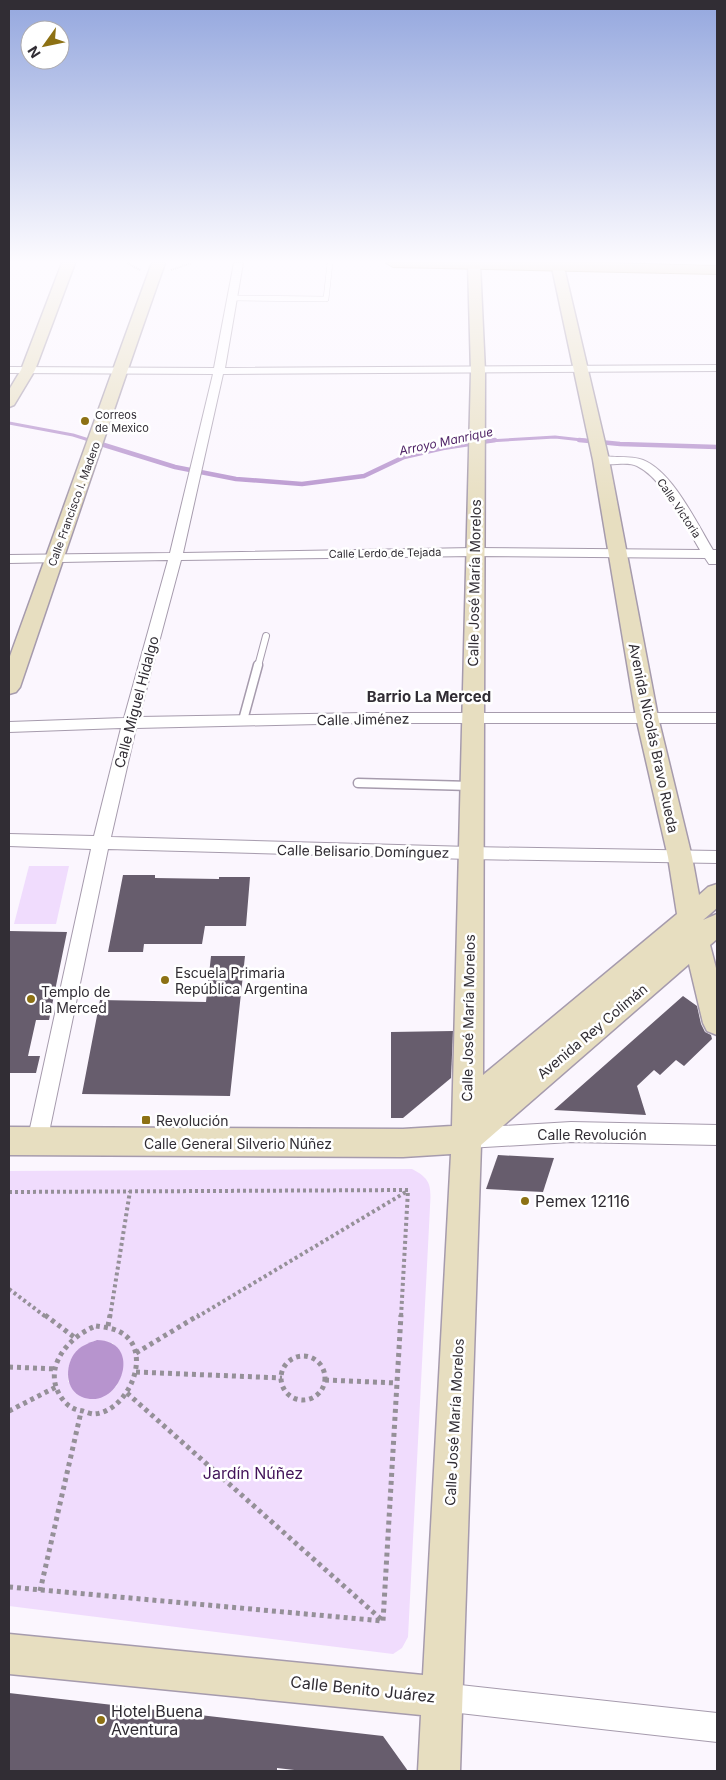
<svg xmlns="http://www.w3.org/2000/svg" width="726" height="1780" font-family="Inter,sans-serif">
  <style>
    .green { fill: #f0dcfd; fill-rule: evenodd }
    .water { fill: #b794ce }
    .lines { fill: none; stroke-linecap: round; stroke-linejoin: round }
    .stream-far1 { stroke: #b794ce; stroke-width: 3 }
    .stream { stroke: #b794ce; stroke-width: 4.5 }
    .building { fill: #675d6d }
    .lane-far2-casing { stroke: #a69bad; stroke-width: 6 }
    .lane-far1-casing { stroke: #a69bad; stroke-width: 8 }
    .lane-casing { stroke: #a69bad; stroke-width: 11 }
    .street-casing { stroke: #a69bad; stroke-width: 2 }
    .secondary-casing { stroke: #a69bad; stroke-width: 3 }
    .primary-casing { stroke: #846d30; stroke-width: 2 }
    .path-far2 { stroke: #959098; stroke-width: 2; stroke-dasharray: 1 1; stroke-linecap: butt }
    .path-far1 { stroke: #959098; stroke-width: 4; stroke-dasharray: 3 3; stroke-linecap: butt }
    .path { stroke: #959098; stroke-width: 5; stroke-dasharray: 4 4; stroke-linecap: butt }
    .lane-far2 { stroke: #fff; stroke-width: 5 }
    .lane-far1 { stroke: #fff; stroke-width: 6 }
    .lane { stroke: #fff; stroke-width: 8 }
    .street { fill: #fff; fill-rule: evenodd }
    .secondary { fill: #e7dec0; fill-rule: evenodd }
    .primary { fill: #d0bc82; fill-rule: evenodd }
    .poi-dot { fill: #8d7114; stroke: #fff; stroke-width: 2 }
    .labels { text-anchor: middle; dominant-baseline: central; stroke-width: 5; stroke-linejoin: round; paint-order: stroke }
    .far-poi-label { font-size: 11px; fill: #312d34; stroke: #fff; text-anchor: start }
    .far-street-label { font-size: 11px; fill: #312d34; stroke: #fff }
    .far-water-label { font-size: 12px; font-style: italic; fill: #4b1e63; stroke: #fff }
    .street-label { font-size: 14px; fill: #312d34; stroke: #fff }
    .poi-label { font-size: 14px; fill: #312d34; stroke: #fff; text-anchor: start }
    .neighbourhood-label { font-size: 15px; font-weight: bold; fill: #312d34; stroke: #fff }
    .near-poi-label { font-size: 16px; fill: #312d34; stroke: #fff; text-anchor: start }
    .near-park-label { font-size: 16px; fill: #421359; stroke: #fff }
    .near-street-label { font-size: 16px; fill: #312d34; stroke: #fff }
  </style>
  <rect width="100%" height="100%" fill="#fbf6fe"/>
  <g class="green">
    <polygon points="29,866 69,866 56,924 14,924"/>
    <path d="M 412,1169 C 432,1179 431,1187 430,1207 L 408,1637 L 402,1648 L 393,1654 L 9,1606 L 9,1171 ZM 97,1340 L 113,1343 C 121,1362 127,1367 116,1387 L 68,1382 C 67,1361 76,1346 97,1340 Z"/>
  </g>
  <path class="water" d="M 97,1340 C 145,1341 120,1412 82,1397 C 65,1390 65,1367 74,1354 C 80,1346 88,1343 97,1340 Z"/>
  <g class="lines">
    <g class="stream-far1">
      <polyline points="9,423 73,435 92,441"/>
      <polyline points="488,441 555,437 591,441"/>
    </g>
    <g class="stream">
      <polyline points="88,440 175,467 236,479 302,484 364,476 404,457 443,448 495,440"/>
      <polyline points="579,440 620,444 717,447"/>
    </g>
  </g>
  <g class="building">
    <polygon points="123,875 155,875 155,878 219,879 219,877 250,877 246,926 205,926 202,944 144,944 143,952 108,952"/>
    <polygon points="9,931 67,932 49,1020 36,1020 28,1056 40,1056 36,1073 9,1073"/>
    <polygon points="211,956 245,956 230,1096 82,1094 100,1000 206,1002"/>
    <polygon points="683,996 697,1006 701,1024 705,1032 711,1035 712,1039 684,1066 676,1060 660,1075 654,1070 637,1086 646,1115 554,1110"/>
    <polygon points="453,1031 451,1078 403,1118 391,1118 391,1032"/>
    <polygon points="498,1155 554,1158 543,1192 486,1189"/>
    <polygon points="9,1693 383,1736 408,1771 303,1771 277,1768 277,1771 9,1771"/>
  </g>
  <g class="lines">
    <g class="lane-far2-casing">
      <polyline id="lane-far2" points="233,298 326,299 330,263"/>
    </g>
    <g class="lane-far1-casing">
      <polyline id="lane-far1" points="258,666 266,636"/>
    </g>
    <g class="lane-casing">
      <g id="lane">
        <polyline points="243,720 258,665"/>
        <polyline points="358,783 471,786"/>
      </g>
    </g>
    <g class="street-casing">
      <g id="street">
        <path d="M 234,263 L 243,263 L 225,368 L 717,365 L 717,371 L 223,374 L 183,553 L 474,548 L 700,550 C 685,525 664,479 637,466 C 625,460 604,469 595,460 C 600,455 610,457 617,457 C 626,457 635,457 643,460 C 673,472 697,524 713,550 L 717,550 L 717,564 L 709,564 L 705,558 L 474,556 L 181,560 L 139,717 L 363,713 L 717,713 L 717,723 L 363,723 L 136,728 L 111,837 L 470,847 L 717,851 L 717,863 L 470,859 L 108,849 L 47,1142 L 44,1149 L 37,1152 L 30,1149 L 27,1142 L 91,849 L 9,846 L 9,834 L 94,836 L 121,728 L 9,732 L 9,722 L 124,718 L 168,560 L 9,563 L 9,555 L 170,553 L 213,374 L 9,373 L 9,367 L 214,368 Z"/>
        <polygon points="571,1122 717,1125 717,1145 571,1142 468,1148 461,1145 458,1138 461,1131 468,1128"/>
        <polygon points="442,1683 717,1713 717,1742 442,1711 432,1707 428,1697 432,1687"/>
      </g>
    </g>
    <g class="secondary-casing">
      <g id="secondary">
        <polygon points="62,263 75,263 35,370 14,405 9,407 9,390 21,370"/>
        <path d="M 152,263 L 165,263 C 115,404 68,546 20,687 L 16,692 L 9,694 L 9,659 C 57,527 103,395 152,263 Z"/>
        <polygon points="468,263 480,263 485,372 483,1075 677,914 668,857 636,717 593,460 551,263 563,263 609,460 658,717 692,857 699,895 708,887 717,884 717,908 703,920 717,914 717,939 710,945 717,972 717,1035 707,1031 703,1023 689,964 481,1145 460,1771 418,1771 421,1715 9,1674 9,1634 423,1675 451,1154 403,1157 9,1155 9,1127 403,1129 452,1126 471,372"/>
      </g>
    </g>
    <g class="primary-casing">
      <polygon id="primary" points="386,263 609,263 717,266 717,274 393,267"/>
    </g>
    <g class="path-far2">
      <polyline points="127,263 140,270"/>
      <polyline points="171,270 191,263"/>
    </g>
    <g class="path-far1">
      <polyline points="9,1192 408,1190 401,1317"/>
      <polyline points="9,1289 46,1317"/>
      <polyline points="110,1317 130,1191"/>
      <polyline points="197,1317 406,1192"/>
    </g>
    <g class="path">
      <polyline points="45,1315 74,1337"/>
      <path d="M 96,1326 C 103,1327 112,1328 118,1331 C 156,1348 129,1412 94,1414 C 91,1414 86,1412 83,1411 C 75,1410 69,1407 64,1401 C 39,1371 67,1337 96,1326 Z"/>
      <polyline points="108,1326 110,1315"/>
      <polyline points="136,1353 199,1315"/>
      <circle cx="303" cy="1378" r="22"/>
      <polyline points="9,1367 56,1369"/>
      <polyline points="136,1372 282,1378"/>
      <polyline points="325,1380 397,1383"/>
      <polyline points="127,1393 382,1620"/>
      <polyline points="9,1411 56,1387"/>
      <polyline points="9,1587 383,1621 401,1315"/>
      <polyline points="40,1591 81,1412"/>
    </g>
    <use href="#lane-far2" class="lane-far2"/>
    <use href="#lane-far1" class="lane-far1"/>
    <use href="#lane" class="lane"/>
    <use href="#street" class="street"/>
    <use href="#secondary" class="secondary"/>
    <use href="#primary" class="primary"/>
  </g>
  <linearGradient id="sky" x2="0" y2="1"><stop stop-color="#94a7de"/><stop offset="0.51" stop-color="#fdfbff"/><stop offset="1" stop-color="#fdfbff" stop-opacity="0"/></linearGradient>
  <rect width="726" height="513" fill="url(#sky)"/>
  <g class="poi-dot">
    <circle cx="85" cy="421" r="5"/>
    <circle cx="165" cy="980" r="5"/>
    <circle cx="31" cy="999" r="5"/>
    <rect x="141" y="1115" width="10" height="10" rx="2.5"/>
    <circle cx="525" cy="1201" r="5"/>
    <circle cx="101" cy="1720" r="5"/>
  </g>
  <g class="labels">
    <g class="far-poi-label">
      <text x="95" y="415">Correos<tspan x="95" dy="13">de Mexico</tspan></text>
    </g>
    <g class="far-street-label">
      <text transform="translate(74 504) rotate(-70)">Calle Francisco I. Madero</text>
      <text transform="translate(679 508) rotate(56)">Calle Victoria</text>
      <text transform="translate(385 553) rotate(-1)">Calle Lerdo de Tejada</text>
    </g>
    <g class="far-water-label">
      <text transform="translate(446 441) rotate(-12)">Arroyo Manrique</text>
    </g>
    <g class="street-label">
      <text transform="translate(474 583) rotate(-89)">Calle José María Morelos</text>
      <text transform="translate(136 702) rotate(-75)">Calle Miguel Hidalgo</text>
      <text transform="translate(363 719) rotate(-1)">Calle Jiménez</text>
      <text transform="translate(654 738) rotate(78)">Avenida Nicolás Bravo Rueda</text>
      <text transform="translate(363 851) rotate(1)">Calle Belisario Domínguez</text>
      <text transform="translate(468 1018) rotate(-89)">Calle José María Morelos</text>
      <text transform="translate(592 1031) rotate(-40)">Avenida Rey Colimán</text>
      <text x="592" y="1134">Calle Revolución</text>
      <text x="238" y="1143">Calle General Silverio Núñez</text>
      <text transform="translate(454 1422) rotate(-87)">Calle José María Morelos</text>
    </g>
    <g class="poi-label">
      <text x="175" y="972">Escuela Primaria<tspan x="175" dy="16">República Argentina</tspan></text>
      <text x="41" y="991">Templo de<tspan x="41" dy="16">la Merced</tspan></text>
      <text x="156" y="1120">Revolución</text>
    </g>
    <g class="neighbourhood-label">
      <text x="429" y="696">Barrio La Merced</text>
    </g>
    <g class="near-poi-label">
      <text x="535" y="1201">Pemex 12116</text>
      <text x="111" y="1711">Hotel Buena<tspan x="111" dy="18">Aventura</tspan></text>
    </g>
    <g class="near-park-label">
      <text x="253" y="1473">Jardín Núñez</text>
    </g>
    <g class="near-street-label">
      <text transform="translate(363 1689) rotate(6)">Calle Benito Juárez</text>
    </g>
  </g>
  <rect width="726" height="1780" fill="none" stroke="#312d34" stroke-width="20"/>
  <g transform="translate(45 45) rotate(237)"><circle r="24" fill="#ffffff" stroke="#adabae"/>
  <path d="M0-4L9 19L0 12L-9 19Z" fill="#8d7114"/>
  <text y="-8" font-size="14" font-weight="bold" text-anchor="middle" fill="#312d34">N</text>
  </g>
</svg>
